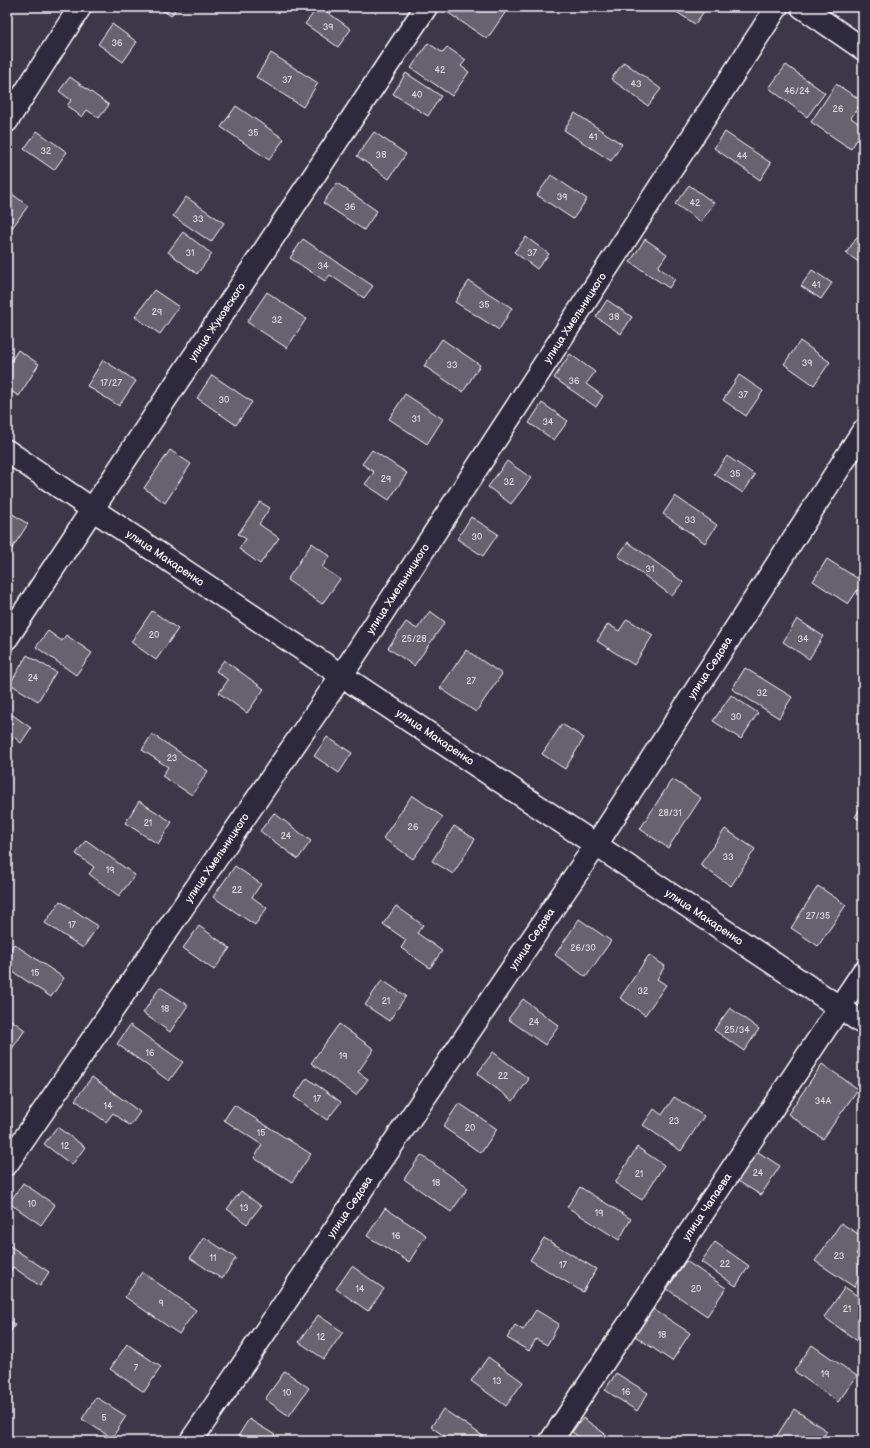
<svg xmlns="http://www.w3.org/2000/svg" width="870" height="1448" font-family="'Balsamiq Sans',sans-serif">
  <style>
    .building { fill: #666270; stroke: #fff }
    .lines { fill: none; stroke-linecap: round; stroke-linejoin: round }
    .street-casing { stroke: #fff; stroke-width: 25 }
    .secondary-casing { stroke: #fff; stroke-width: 25 }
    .street { stroke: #2f2a3d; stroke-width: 22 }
    .secondary { stroke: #2f2a3d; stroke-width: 22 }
    .labels { text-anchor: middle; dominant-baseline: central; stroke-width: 3; stroke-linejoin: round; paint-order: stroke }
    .number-label { font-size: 9px; fill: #d9d8db }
    .street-label { font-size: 11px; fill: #fff; stroke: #2f2a3d }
  </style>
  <rect width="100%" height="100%" fill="#3c3749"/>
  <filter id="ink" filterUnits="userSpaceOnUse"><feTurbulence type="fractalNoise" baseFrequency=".025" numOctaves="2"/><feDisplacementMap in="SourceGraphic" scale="8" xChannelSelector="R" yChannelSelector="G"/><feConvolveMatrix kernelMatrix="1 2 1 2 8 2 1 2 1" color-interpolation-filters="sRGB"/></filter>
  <g filter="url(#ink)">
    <g class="building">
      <polygon points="158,7 177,7 171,16"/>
      <polygon points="318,7 320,7 351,29 338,47 305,24"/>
      <polygon points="450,7 509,7 487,39 447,12"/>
      <polygon points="678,7 707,7 695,24 675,11"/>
      <polygon points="112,24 137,42 123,62 98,44"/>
      <polygon points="428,43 443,53 447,47 466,60 461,66 469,72 452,96 411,68"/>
      <polygon points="271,53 318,83 303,107 256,77"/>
      <polygon points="624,62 661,89 648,106 611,79"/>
      <polygon points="786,65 825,93 807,117 769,88"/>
      <polygon points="406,73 441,96 428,116 393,94"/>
      <polygon points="70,77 109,105 99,118 87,110 82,117 67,106 71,100 59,91"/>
      <polygon points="836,84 862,101 851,118 863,126 863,130 851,149 811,122"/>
      <polygon points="236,106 284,139 269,160 221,127"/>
      <polygon points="575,113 622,144 611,161 564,130"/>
      <polygon points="37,131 67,152 54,170 24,149"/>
      <polygon points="374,132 406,154 389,179 357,156"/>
      <polygon points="725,132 771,163 760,180 714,148"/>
      <polygon points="551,175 587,199 573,219 537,195"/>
      <polygon points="337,183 377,211 364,230 323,203"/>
      <polygon points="689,185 714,203 701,222 675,204"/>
      <polygon points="7,190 28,206 12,228 7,224"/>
      <polygon points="186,197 224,223 211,242 173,216"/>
      <polygon points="863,229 863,265 846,253"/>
      <polygon points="183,232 212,254 197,274 168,252"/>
      <polygon points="526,237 549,254 537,269 514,252"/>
      <polygon points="303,239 373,286 364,298 330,275 325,281 290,258"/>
      <polygon points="645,239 667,254 658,267 675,279 669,288 630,262"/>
      <polygon points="812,270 832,283 821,299 801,286"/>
      <polygon points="469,281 512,308 499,330 455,302"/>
      <polygon points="154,290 179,307 160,334 135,317"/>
      <polygon points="267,292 306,319 287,348 247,322"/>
      <polygon points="607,300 632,317 621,334 596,317"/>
      <polygon points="442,339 480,365 463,392 424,366"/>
      <polygon points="800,341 830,362 814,385 784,364"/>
      <polygon points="18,350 39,364 19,396 7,389 7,367"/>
      <polygon points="570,354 595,372 586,384 603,396 596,407 554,378"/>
      <polygon points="103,360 136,381 119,406 87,386"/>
      <polygon points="212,375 252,402 236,425 197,398"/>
      <polygon points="739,375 763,391 746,416 723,400"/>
      <polygon points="405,394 443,419 427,444 389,419"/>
      <polygon points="542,403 568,421 554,440 529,423"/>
      <polygon points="170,450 191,464 165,503 144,488"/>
      <polygon points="372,450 407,473 389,500 365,484 374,472 362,464"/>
      <polygon points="727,456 755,475 743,493 714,474"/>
      <polygon points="507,461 531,478 511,504 488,487"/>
      <polygon points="675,496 717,525 705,543 663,514"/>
      <polygon points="260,502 270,508 259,524 279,538 260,564 239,549 246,539 238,534"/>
      <polygon points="8,511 28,524 9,553 7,552 7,514"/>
      <polygon points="471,517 498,534 483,556 457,539"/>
      <polygon points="628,542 683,582 672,596 618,556"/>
      <polygon points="312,543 330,556 322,567 340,579 322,604 287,580"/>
      <polygon points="827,559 863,582 848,604 813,581"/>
      <polygon points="152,611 178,629 156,660 131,642"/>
      <polygon points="430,611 445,622 414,666 388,648 406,622 417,629"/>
      <polygon points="627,619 653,635 634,665 597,641 608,624 619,631"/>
      <polygon points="797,619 823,636 809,659 783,642"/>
      <polygon points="48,631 62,641 66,635 92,653 76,675 36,647"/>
      <polygon points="466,650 502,674 476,712 440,688"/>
      <polygon points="27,655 56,672 38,701 10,684"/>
      <polygon points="224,660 264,689 247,713 219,693 228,680 216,671"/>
      <polygon points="745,668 792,697 779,718 732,689"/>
      <polygon points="731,695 758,713 741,739 713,721"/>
      <polygon points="7,711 31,728 21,743 14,737 7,746"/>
      <polygon points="562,724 584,738 565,769 542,754"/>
      <polygon points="152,734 208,771 192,795 162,776 168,767 142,750"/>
      <polygon points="327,737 352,753 339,773 314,756"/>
      <polygon points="672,779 701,798 668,848 640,829"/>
      <polygon points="412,795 443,817 413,859 383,838"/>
      <polygon points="139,801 172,822 158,844 125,823"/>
      <polygon points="863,804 863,822 855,817"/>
      <polygon points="274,813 311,841 298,859 260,831"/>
      <polygon points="454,826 475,839 453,874 432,861"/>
      <polygon points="725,829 755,849 731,886 700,865"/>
      <polygon points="86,840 135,875 119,896 89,874 94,867 76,854"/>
      <polygon points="235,866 261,884 252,897 267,908 255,925 213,897"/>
      <polygon points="818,886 846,905 818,946 791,928"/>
      <polygon points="60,901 98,926 83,948 45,923"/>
      <polygon points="396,906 423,925 417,933 442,951 430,968 401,948 406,940 383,924"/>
      <polygon points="579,919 611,941 586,977 555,955"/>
      <polygon points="199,926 230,948 214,970 183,948"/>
      <polygon points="14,944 64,978 51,997 7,968 7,954"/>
      <polygon points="649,955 665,966 657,979 666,985 645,1015 620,998"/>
      <polygon points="382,980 406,996 389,1021 365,1005"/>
      <polygon points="160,987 188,1005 170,1032 143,1013"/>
      <polygon points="523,999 559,1026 545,1045 508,1019"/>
      <polygon points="730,1008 759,1029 744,1051 714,1030"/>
      <polygon points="7,1017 25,1030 9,1053 7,1052"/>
      <polygon points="339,1024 374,1049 358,1072 368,1079 356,1095 311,1063"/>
      <polygon points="130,1025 183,1062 169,1081 117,1044"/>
      <polygon points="493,1052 529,1079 513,1101 477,1074"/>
      <polygon points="822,1064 858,1089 823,1139 788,1114"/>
      <polygon points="92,1077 140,1112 130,1126 113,1113 106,1122 75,1100"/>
      <polygon points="307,1078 341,1102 327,1120 294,1097"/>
      <polygon points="674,1097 704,1116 681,1151 643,1125 654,1109 662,1115"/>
      <polygon points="459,1103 497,1129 481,1153 443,1127"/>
      <polygon points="234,1105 311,1154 292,1182 254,1158 262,1145 224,1120"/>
      <polygon points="57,1127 85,1147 72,1165 44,1144"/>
      <polygon points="637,1147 664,1165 642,1200 615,1183"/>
      <polygon points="755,1150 780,1166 761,1195 736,1180"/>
      <polygon points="421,1155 468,1188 451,1212 404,1179"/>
      <polygon points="23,1183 55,1205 41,1225 9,1203"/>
      <polygon points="580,1187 631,1219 619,1240 567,1207"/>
      <polygon points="241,1191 261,1206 247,1224 227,1209"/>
      <polygon points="385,1208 426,1235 409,1262 367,1236"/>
      <polygon points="841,1223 863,1237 863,1243 856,1254 863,1258 863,1274 854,1287 815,1261"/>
      <polygon points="204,1237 236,1258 222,1279 190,1258"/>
      <polygon points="544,1238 596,1269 583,1292 530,1260"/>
      <polygon points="715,1242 749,1266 736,1286 701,1262"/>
      <polygon points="7,1244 49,1272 40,1286 13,1267 7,1276"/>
      <polygon points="686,1261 726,1288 707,1316 667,1289"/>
      <polygon points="352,1266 384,1289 368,1311 336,1289"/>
      <polygon points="142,1272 196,1310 179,1334 125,1297"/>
      <polygon points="845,1287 863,1300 863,1345 824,1317"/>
      <polygon points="653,1309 690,1333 672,1361 635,1336"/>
      <polygon points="536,1310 559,1324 547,1345 536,1339 529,1351 507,1338 515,1325 523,1330"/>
      <polygon points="318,1315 343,1332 324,1359 299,1342"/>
      <polygon points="7,1320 15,1325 7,1336"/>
      <polygon points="127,1344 161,1367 144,1392 110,1369"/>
      <polygon points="812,1345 857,1376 838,1402 794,1371"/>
      <polygon points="488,1357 523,1382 506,1406 471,1381"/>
      <polygon points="285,1371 309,1388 289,1416 265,1399"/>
      <polygon points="616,1373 648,1393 637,1411 605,1390"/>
      <polygon points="96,1397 126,1416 112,1438 82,1419"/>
      <polygon points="443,1409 486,1438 485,1441 452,1441 431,1427"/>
      <polygon points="794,1409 827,1431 820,1441 782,1441 776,1437"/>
      <polygon points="583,1418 615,1441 585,1441 572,1432"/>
      <polygon points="249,1419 275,1435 272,1441 235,1441"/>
    </g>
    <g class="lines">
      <g class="street-casing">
        <g id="street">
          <polyline points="802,7 863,49"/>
          <polyline points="7,121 80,7"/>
          <polyline points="7,638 426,7"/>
          <polyline points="7,1164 342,675 777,7"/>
          <polyline points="191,1441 596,845 863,431"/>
          <polyline points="551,1441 863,972"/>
        </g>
      </g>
      <g class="secondary-casing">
        <polyline id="secondary" points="7,451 92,509 863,1023"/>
      </g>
      <use href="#street" class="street"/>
      <use href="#secondary" class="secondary"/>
    </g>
  </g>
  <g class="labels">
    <g class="number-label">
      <text x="328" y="27">39</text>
      <text x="117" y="43">36</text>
      <text x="440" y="70">42</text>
      <text x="287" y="80">37</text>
      <text x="636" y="84">43</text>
      <text x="797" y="91">46/24</text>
      <text x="417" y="95">40</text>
      <text x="838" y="109">26</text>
      <text x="253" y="133">35</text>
      <text x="593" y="137">41</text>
      <text x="46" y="151">32</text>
      <text x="381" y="155">38</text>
      <text x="742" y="156">44</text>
      <text x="562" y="197">39</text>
      <text x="695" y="203">42</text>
      <text x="350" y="207">36</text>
      <text x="198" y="219">33</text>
      <text x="190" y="253">31</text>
      <text x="532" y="253">37</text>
      <text x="323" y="266">34</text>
      <text x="816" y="285">41</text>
      <text x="484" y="305">35</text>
      <text x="157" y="312">29</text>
      <text x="614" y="317">38</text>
      <text x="277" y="320">32</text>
      <text x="807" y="363">39</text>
      <text x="452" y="365">33</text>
      <text x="574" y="381">36</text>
      <text x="111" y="383">17/27</text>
      <text x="743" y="395">37</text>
      <text x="224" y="400">30</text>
      <text x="416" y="419">31</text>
      <text x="548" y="422">34</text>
      <text x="735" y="474">35</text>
      <text x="386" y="479">29</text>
      <text x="509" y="482">32</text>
      <text x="690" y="520">33</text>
      <text x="477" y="537">30</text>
      <text x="650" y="569">31</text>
      <text x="154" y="635">20</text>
      <text x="414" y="639">25/28</text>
      <text x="803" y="639">34</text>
      <text x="33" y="678">24</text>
      <text x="471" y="681">27</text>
      <text x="762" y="693">32</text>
      <text x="736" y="717">30</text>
      <text x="172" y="758">23</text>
      <text x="670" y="813">28/31</text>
      <text x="148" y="823">21</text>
      <text x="413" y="827">26</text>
      <text x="286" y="836">24</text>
      <text x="728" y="857">33</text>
      <text x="110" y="870">19</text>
      <text x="237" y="890">22</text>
      <text x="818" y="916">27/35</text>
      <text x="72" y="925">17</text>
      <text x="583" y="948">26/30</text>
      <text x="35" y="973">15</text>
      <text x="643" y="991">32</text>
      <text x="386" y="1001">21</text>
      <text x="165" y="1009">18</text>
      <text x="534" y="1022">24</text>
      <text x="737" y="1030">25/34</text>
      <text x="150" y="1053">16</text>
      <text x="343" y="1056">19</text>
      <text x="503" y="1076">22</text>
      <text x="317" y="1099">17</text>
      <text x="823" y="1101">34А</text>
      <text x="108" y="1106">14</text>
      <text x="674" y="1121">23</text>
      <text x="470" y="1128">20</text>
      <text x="261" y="1133">15</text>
      <text x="65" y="1146">12</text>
      <text x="758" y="1173">24</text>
      <text x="639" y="1174">21</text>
      <text x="436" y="1183">18</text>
      <text x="32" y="1204">10</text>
      <text x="244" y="1208">13</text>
      <text x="599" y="1213">19</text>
      <text x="396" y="1236">16</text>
      <text x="839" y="1256">23</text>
      <text x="213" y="1258">11</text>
      <text x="725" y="1264">22</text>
      <text x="563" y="1265">17</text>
      <text x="360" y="1289">14</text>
      <text x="696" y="1289">20</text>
      <text x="161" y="1303">9</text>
      <text x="847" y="1309">21</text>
      <text x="662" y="1335">18</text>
      <text x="321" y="1337">12</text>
      <text x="136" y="1368">7</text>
      <text x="825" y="1374">19</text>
      <text x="497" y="1381">13</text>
      <text x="626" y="1392">16</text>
      <text x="287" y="1393">10</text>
      <text x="104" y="1418">5</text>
    </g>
    <g class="street-label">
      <text transform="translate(575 318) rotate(-57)">улица Хмельницкого</text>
      <text transform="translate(217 322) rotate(-56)">улица Жуковского</text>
      <text transform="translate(165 558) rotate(34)">улица Макаренко</text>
      <text transform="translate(398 589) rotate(-57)">улица Хмельницкого</text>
      <text transform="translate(710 668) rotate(-57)">улица Седова</text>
      <text transform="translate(435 737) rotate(34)">улица Макаренко</text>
      <text transform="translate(217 858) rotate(-56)">улица Хмельницкого</text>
      <text transform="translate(704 917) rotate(34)">улица Макаренко</text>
      <text transform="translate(532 939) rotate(-56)">улица Седова</text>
      <text transform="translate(350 1207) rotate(-56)">улица Седова</text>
      <text transform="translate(707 1207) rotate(-56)">улица Чапаева</text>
    </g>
  </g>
  <rect width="870" height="1448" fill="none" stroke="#2f2a3d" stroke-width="24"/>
  <rect x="12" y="12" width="846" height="1424" fill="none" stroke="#fff" stroke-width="1.5" filter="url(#ink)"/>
</svg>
